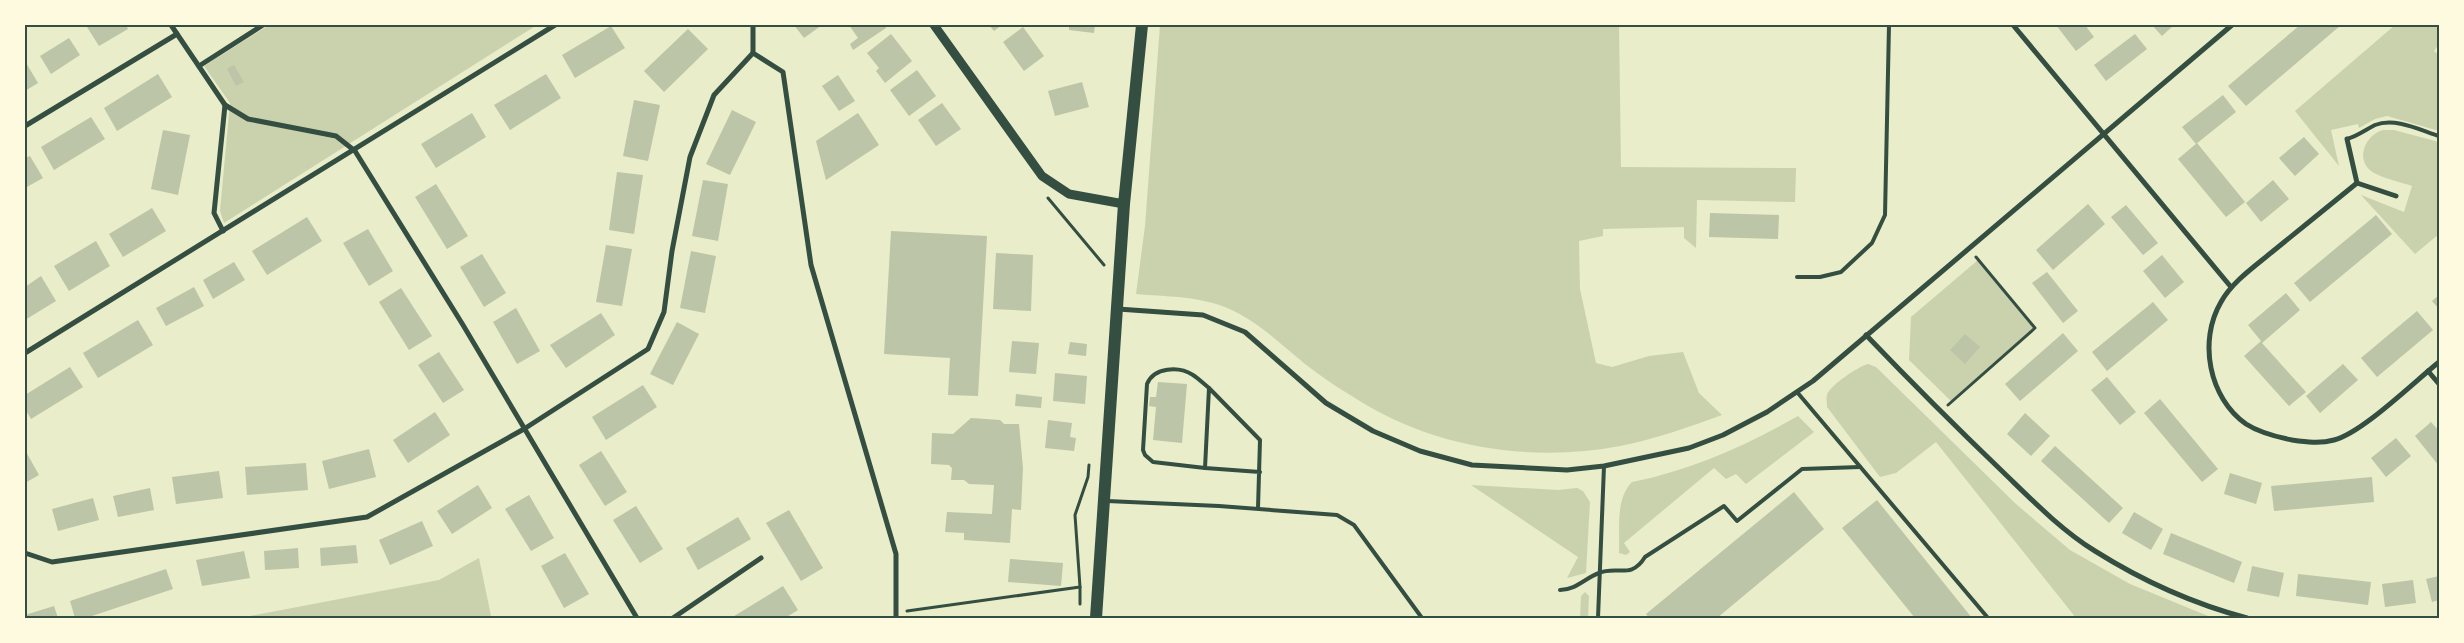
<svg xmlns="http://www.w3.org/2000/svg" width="2464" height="643" font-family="Barlow,sans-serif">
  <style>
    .green { fill: #cad2ad }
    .building { fill: #bcc5a7 }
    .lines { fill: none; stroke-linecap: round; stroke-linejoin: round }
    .path { stroke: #344e41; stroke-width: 3 }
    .service { stroke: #344e41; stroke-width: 4 }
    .minor { stroke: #344e41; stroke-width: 5 }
    .tertiary { stroke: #344e41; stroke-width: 9 }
    .primary { stroke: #344e41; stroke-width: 12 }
    .neatline { fill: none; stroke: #344e41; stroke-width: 2 }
  </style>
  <rect width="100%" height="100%" fill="#e9edc9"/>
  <g class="green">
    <polygon points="269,25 537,25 224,223 220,211 230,103 204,66"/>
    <path d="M 1160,25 L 1619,25 L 1621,167 L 1796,168 L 1795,202 L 1697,200 L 1696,248 L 1684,238 L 1684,227 L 1603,229 L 1603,236 L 1579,241 L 1580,289 L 1596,363 L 1612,367 L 1649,356 L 1683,352 L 1699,393 L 1722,415 C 1689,427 1655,439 1620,446 C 1531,463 1432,448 1355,398 C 1342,390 1329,382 1317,373 C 1281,347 1250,309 1204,301 C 1182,296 1158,296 1136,294 L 1145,226 Z"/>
    <polygon points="2395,25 2439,25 2439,44 2434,51 2439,55 2439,131 2387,116 2375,119 2359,128 2358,124 2331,130 2339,166 2295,111"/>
    <path d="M 2383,130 L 2394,130 L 2439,142 L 2439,234 L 2415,254 L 2361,195 L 2404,212 L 2412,186 C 2401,182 2385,179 2374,173 C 2355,162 2363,136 2383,130 Z"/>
    <polygon points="1978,260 2035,328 1952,402 1909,360 1911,317"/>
    <path d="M 1868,364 L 1876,367 L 2016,504 L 2070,550 L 2130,584 L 2213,618 L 2076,618 L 1936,442 L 1896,473 L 1880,477 L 1827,407 C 1827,403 1826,398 1827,395 C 1829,386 1859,366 1868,364 Z"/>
    <path d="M 1798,416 L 1814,432 L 1746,484 L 1736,474 L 1726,479 L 1714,468 L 1624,543 L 1630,552 L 1626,555 L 1619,553 C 1620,530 1615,499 1632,482 C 1692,470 1745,446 1798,416 Z"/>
    <polygon points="1471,485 1558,490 1577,488 1583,491 1590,502 1586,573 1567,578 1578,557"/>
    <polygon points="479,558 491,616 486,618 250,618 250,616 439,580"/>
    <polygon points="1585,592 1589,596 1588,618 1580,618 1581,596"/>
  </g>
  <g class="building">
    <polygon points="90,25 126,25 128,29 99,46 87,27"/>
    <polygon points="794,25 822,25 804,38"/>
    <polygon points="849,25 885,25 886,28 853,50 850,44 858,38"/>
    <polygon points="989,25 1002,25 994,31"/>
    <polygon points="1069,25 1095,25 1094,33 1069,30"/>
    <polygon points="2056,25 2085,25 2094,37 2076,51"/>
    <polygon points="2152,25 2174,25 2162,36"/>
    <polygon points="2300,25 2341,25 2246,106 2228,86"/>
    <polygon points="611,26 625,48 575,78 562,55"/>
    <polygon points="1023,27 1044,56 1024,71 1003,42"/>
    <polygon points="688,29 708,49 664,92 644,71"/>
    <polygon points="891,34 912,61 885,83 876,71 879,68 867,53"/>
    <polygon points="2135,34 2147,49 2106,81 2094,65"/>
    <polygon points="69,38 80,55 51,74 40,56"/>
    <polygon points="25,61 38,83 25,91"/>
    <polygon points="234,65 244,82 236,86 227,69"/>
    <polygon points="917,70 936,96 909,116 890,90"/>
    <polygon points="158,74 172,97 117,131 104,108"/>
    <polygon points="546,74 561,98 510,130 494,105"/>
    <polygon points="838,75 855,101 839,111 822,86"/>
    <polygon points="1082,82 1089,107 1055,116 1048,91"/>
    <polygon points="2223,95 2236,112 2196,144 2182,127"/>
    <polygon points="634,100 660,105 648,161 623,156"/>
    <polygon points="942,103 961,129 936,146 918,120"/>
    <polygon points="732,110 756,122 730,175 706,164"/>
    <polygon points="472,113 486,137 436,168 421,144"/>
    <polygon points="858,113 879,145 826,180 816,141"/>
    <polygon points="91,117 105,139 54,170 41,147"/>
    <polygon points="163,130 190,135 178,195 151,189"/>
    <polygon points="2304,137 2319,154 2295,176 2279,158"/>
    <polygon points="2197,143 2245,202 2226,217 2178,159"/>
    <polygon points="30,156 43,178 25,188 25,158"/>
    <polygon points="617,172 643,175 634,234 609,230"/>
    <polygon points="703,180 728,184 718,241 692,236"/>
    <polygon points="2273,180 2289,199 2261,222 2246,203"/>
    <polygon points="436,184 468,236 447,249 415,197"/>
    <polygon points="2088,204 2105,224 2053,270 2036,250"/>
    <polygon points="2126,205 2158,243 2143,255 2111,217"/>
    <polygon points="152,208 166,231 123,257 109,234"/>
    <polygon points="1710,213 1779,215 1778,239 1709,237"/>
    <polygon points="2376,215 2392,234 2310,302 2294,283"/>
    <polygon points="307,217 322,241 267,275 252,251"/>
    <polygon points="368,229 393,271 369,286 343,243"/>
    <polygon points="891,231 987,236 978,396 948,395 950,358 884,354"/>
    <polygon points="96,241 110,266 69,291 54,266"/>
    <polygon points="606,245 632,249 622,306 596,302"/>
    <polygon points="691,251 716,256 705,313 680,308"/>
    <polygon points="996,253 1033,255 1031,311 993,309"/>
    <polygon points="482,254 506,293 484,307 460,267"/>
    <polygon points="2162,255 2184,282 2165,298 2143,271"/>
    <polygon points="234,262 245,280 213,299 203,280"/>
    <polygon points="2047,272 2078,311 2063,323 2032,283"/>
    <polygon points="41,276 56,301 25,320 25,287"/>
    <polygon points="194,287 204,306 166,326 156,308"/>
    <polygon points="401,288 432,336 409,350 379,302"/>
    <polygon points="2286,293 2300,310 2262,343 2306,392 2289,406 2244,356 2261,341 2248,325"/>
    <polygon points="2439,295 2439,309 2432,301"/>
    <polygon points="2153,302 2168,320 2107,371 2092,352"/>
    <polygon points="516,308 540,351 517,364 493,322"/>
    <polygon points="2417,311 2433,330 2377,377 2361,358"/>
    <polygon points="601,313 615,335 566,368 550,345"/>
    <polygon points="138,320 153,345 98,378 83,353"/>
    <polygon points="677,322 699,334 673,385 650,374"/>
    <polygon points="2063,333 2078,351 2020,401 2005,384"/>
    <polygon points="1965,334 1980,347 1965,364 1950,350"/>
    <polygon points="1012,341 1039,343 1036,374 1009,372"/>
    <polygon points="1070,342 1087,344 1086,356 1068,354"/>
    <polygon points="439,352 464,390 443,403 418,365"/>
    <polygon points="2343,364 2358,380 2320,413 2306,396"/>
    <polygon points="70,367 83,387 31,419 25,409 25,395"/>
    <polygon points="1055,373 1087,376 1085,404 1053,401"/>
    <polygon points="2107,377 2136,412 2120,425 2091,390"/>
    <polygon points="1158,382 1187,384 1182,443 1153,440 1156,407 1149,406 1150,397 1156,397"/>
    <polygon points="643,385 657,407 606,440 592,417"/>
    <polygon points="1016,394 1042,397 1041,408 1015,406"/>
    <polygon points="2160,399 2218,469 2202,482 2144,413"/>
    <polygon points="435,412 450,435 408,463 393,440"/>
    <polygon points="2025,413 2050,436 2031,456 2007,434"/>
    <polygon points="971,418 1000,420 1004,424 1019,424 1023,468 1021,510 1012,509 1010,543 964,540 964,533 945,532 947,512 992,514 994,485 969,484 964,480 951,480 952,468 949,465 931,464 932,433 953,434"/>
    <polygon points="1048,420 1072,423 1070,437 1076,438 1074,451 1045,448"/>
    <polygon points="2431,422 2439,431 2439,466 2415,436"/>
    <polygon points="2396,438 2411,456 2386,477 2371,458"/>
    <polygon points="2055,446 2123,508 2109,523 2041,461"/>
    <polygon points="369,449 376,477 329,489 322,461"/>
    <polygon points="25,450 39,475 25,483"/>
    <polygon points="601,451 627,492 605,506 579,465"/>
    <polygon points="306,463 308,490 247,495 245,467"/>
    <polygon points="219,471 223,498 176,504 172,477"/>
    <polygon points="2230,473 2262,483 2256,504 2224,494"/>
    <polygon points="2372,477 2374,502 2274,511 2271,486"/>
    <polygon points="478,485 492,508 452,534 437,511"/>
    <polygon points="150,488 154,510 118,517 113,496"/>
    <polygon points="1794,492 1824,529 1717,618 1649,618 1646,614"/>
    <polygon points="529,495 554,538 531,551 505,509"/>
    <polygon points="93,498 99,520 58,531 52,509"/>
    <polygon points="1877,500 1972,618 1915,618 1842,528"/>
    <polygon points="636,506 663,549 640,563 613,520"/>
    <polygon points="789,510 823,568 801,581 766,523"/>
    <polygon points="2134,512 2163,529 2151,550 2122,533"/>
    <polygon points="738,517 751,539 698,570 686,548"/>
    <polygon points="422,521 433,546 390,565 379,540"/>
    <polygon points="2171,533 2242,562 2234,583 2163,554"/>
    <polygon points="356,545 358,563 321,566 320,548"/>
    <polygon points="298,548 299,568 265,570 264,551"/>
    <polygon points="244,551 250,578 202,586 196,560"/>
    <polygon points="565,553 589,594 564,608 541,566"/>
    <polygon points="1010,559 1063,563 1061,586 1008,582"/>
    <polygon points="2252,566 2284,573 2279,597 2247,591"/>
    <polygon points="166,569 173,589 86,618 75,618 70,601"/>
    <polygon points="2298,574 2371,582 2368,605 2296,596"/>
    <polygon points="2439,576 2439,600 2432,602 2426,579"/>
    <polygon points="2413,580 2416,603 2385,607 2382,584"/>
    <polygon points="783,586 798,610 785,618 731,618"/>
    <polygon points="54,606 58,618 25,618 25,615"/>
  </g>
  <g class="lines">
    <g class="path">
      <polyline points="1048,198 1104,265"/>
      <polyline points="1948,405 2035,328 1976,257"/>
      <polyline points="1080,587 1080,604"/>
      <polyline points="907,611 1080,587 1075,515 1088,477 1089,465"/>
    </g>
    <g class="service">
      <path d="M 2347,139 C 2358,136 2365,130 2375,125 C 2395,117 2420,130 2439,136"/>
      <polyline points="1797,277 1820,277 1841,272 1872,243 1885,215 1889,25"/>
      <polyline points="1797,392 1988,618"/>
      <path d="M 1205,468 L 1153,462 L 1145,455 L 1143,450 L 1147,384 C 1154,367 1179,366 1193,375 C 1199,379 1204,384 1209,388"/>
      <polyline points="1107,501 1219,506 1337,515 1354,525 1422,618"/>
      <polyline points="1258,508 1260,440 1209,388 1205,468 1260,472"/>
      <path d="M 1560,590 C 1576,590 1585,578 1599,573 C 1617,565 1631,580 1645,557 L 1724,506 L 1737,521 L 1802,469 L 1860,467"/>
      <polyline points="1598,618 1604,466"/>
    </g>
    <g class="minor">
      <polyline points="171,25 225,105 248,119 336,136 355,151 463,325 637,618"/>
      <polyline points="753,25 753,53 783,72 811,265 896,554 896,618"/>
      <polyline points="2013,25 2231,287"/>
      <polyline points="199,66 263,25"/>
      <polyline points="25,126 177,34"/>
      <path d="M 2347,139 L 2357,183 C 2329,206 2300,229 2272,252 C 2254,267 2232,282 2221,302 C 2198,341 2209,398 2246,424 C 2260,433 2277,437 2292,440 C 2306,442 2320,444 2334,440 C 2362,433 2414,382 2439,362"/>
      <polyline points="2357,183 2396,196"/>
      <polyline points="223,231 214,213 225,105"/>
      <polyline points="1118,309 1203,315 1245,332 1326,403 1373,431 1420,451 1472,465 1567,470 1604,466 1689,448 1723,435 1767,412 1813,381 2232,25"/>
      <path d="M 1866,335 C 1911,382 1956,427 2003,472 C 2031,499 2061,530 2095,551 C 2141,580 2194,604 2247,618"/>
      <polyline points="25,353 555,25"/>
      <polyline points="2428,371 2439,384"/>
      <polyline points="25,553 52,562 367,517 524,429 648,349 664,312 672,251 690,157 714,95 753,53"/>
      <polyline points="673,618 761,558"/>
    </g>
    <polyline class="tertiary" points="934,25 1042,176 1069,194 1124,204"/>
    <polyline class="primary" points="1096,618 1124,204 1142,25"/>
  </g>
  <rect width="2464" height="643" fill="none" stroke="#fefae0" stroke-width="52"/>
  <rect x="26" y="26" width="2412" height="591" class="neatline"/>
</svg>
